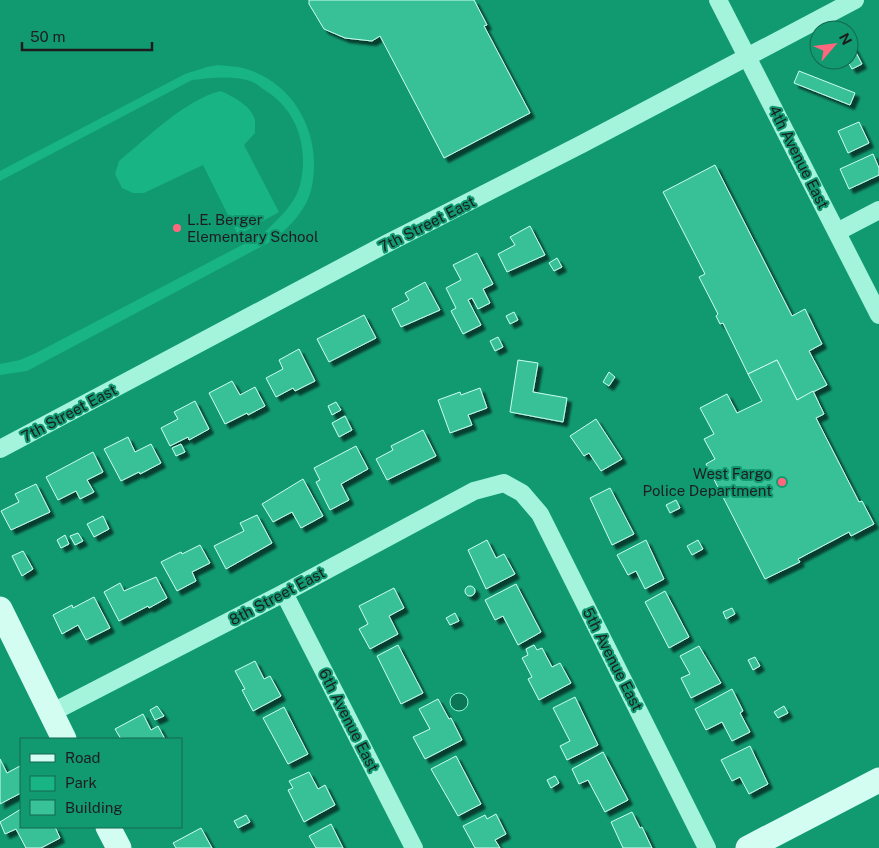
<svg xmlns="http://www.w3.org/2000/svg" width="879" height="848" font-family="'Public Sans',sans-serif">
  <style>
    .green { fill: #18b483 }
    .water { fill: #0a7656; stroke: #95f7d7 }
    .building { fill: #39c197; stroke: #ccfeee; filter: url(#shadow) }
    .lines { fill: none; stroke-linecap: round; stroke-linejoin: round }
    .street { stroke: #a3f4db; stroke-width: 18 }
    .secondary { stroke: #d3fdf1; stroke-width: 25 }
    .poi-dot { fill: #ff677e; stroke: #119a70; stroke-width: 2 }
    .labels { text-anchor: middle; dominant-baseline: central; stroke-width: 4; stroke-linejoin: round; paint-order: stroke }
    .street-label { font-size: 15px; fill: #1d1d1d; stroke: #119a70 }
    .poi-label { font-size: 15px; fill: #1d1d1d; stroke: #119a70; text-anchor: start }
  </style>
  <defs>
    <filter id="shadow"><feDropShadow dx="4.5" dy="4.5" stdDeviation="1" flood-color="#0009"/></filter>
  </defs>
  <rect width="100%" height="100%" fill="#119a70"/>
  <g class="green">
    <path d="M 218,65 C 225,66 231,66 238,67 C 284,76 314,118 314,164 C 314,177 312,194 305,205 C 296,221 283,233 268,243 L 27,371 L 0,375 L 0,364 L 20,360 L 36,353 L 263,234 C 277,220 295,205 300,185 C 309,149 298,111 266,91 C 261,88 255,82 250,81 C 232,75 210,78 192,80 L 0,181 L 0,171 L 185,74 L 207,67 Z"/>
    <path d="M 221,91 C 233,97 251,105 255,120 C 255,124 255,129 255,133 L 244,145 L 279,212 L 238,235 L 203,165 L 144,193 L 133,193 L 122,188 L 115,174 L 119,161 C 147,138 186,99 221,91 Z"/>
  </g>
  <circle class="water" cx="459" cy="702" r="9"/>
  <g class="building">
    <polygon points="309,0 474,0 487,25 484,26 530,113 444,158 380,36 372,41 345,38 324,29 309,4"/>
    <polygon points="849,39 862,64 852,69 847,60 849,60"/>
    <polygon points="799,71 855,93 850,105 794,83"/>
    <polygon points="859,122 869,143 848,153 838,131"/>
    <polygon points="873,154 879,168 879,175 849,189 840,169"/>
    <polygon points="715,165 792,316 805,309 822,344 809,351 827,385 797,400 777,360 748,374 723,323 720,324 716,316 718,314 699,277 705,274 663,192"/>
    <polygon points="530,226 545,255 507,272 498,254 515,245 510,237"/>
    <polygon points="477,253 493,284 483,289 490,303 478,309 472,298 468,300 481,325 463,334 451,311 456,308 446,288 461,280 453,265"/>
    <polygon points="557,258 562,267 554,271 549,263"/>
    <polygon points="425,282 440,310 401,327 392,309 409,300 405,293"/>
    <polygon points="514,312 518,320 510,324 506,316"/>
    <polygon points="364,315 376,338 329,362 317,339"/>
    <polygon points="498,337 503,347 495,351 490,341"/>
    <polygon points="299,349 315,381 295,391 293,388 276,397 266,378 283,369 279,360"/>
    <polygon points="518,360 538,363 533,392 567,398 563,422 510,412"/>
    <polygon points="777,360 797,400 813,391 824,414 816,418 859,502 862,501 874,524 851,536 849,532 798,559 800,562 765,579 706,464 715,459 704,439 714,434 700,408 727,394 737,413 762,401 748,374"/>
    <polygon points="609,372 615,377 609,386 603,382"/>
    <polygon points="232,381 240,395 255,387 265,406 248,415 247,413 225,424 209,393"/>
    <polygon points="480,388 487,408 468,415 472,425 450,433 438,400 460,392 461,395"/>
    <polygon points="195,401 209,429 189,440 188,437 170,446 161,428 178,419 174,412"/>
    <polygon points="336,402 341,410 332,415 328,406"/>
    <polygon points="345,416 352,430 339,437 332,423"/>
    <polygon points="596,419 622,459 601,471 589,453 584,456 570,436"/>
    <polygon points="423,430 436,456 387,480 376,459 393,450 391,446"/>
    <polygon points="128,437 135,452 151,444 161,463 140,474 139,472 121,481 104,449"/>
    <polygon points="181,444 185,452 176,456 172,448"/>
    <polygon points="356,446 368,469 341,484 349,500 330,510 316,482 320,480 314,468"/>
    <polygon points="93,452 103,472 87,480 94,492 80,499 76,491 58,500 46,477"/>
    <polygon points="303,479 323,516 301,528 292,512 273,522 262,504"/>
    <polygon points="36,484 50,512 11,530 1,511 19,502 15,494"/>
    <polygon points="610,488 634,534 612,545 590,498"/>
    <polygon points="676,500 680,508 670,513 666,505"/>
    <polygon points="257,515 272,543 226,569 214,546 244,531 240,523"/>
    <polygon points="103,516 109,529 94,537 87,524"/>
    <polygon points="78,533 83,541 75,545 70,536"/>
    <polygon points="65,535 69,544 61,548 57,540"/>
    <polygon points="487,540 496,558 504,554 515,574 486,589 468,550"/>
    <polygon points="646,540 664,579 645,589 636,571 628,575 617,555"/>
    <polygon points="698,540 703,549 692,555 687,546"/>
    <polygon points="200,545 210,563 192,572 196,581 177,591 161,562 181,552 182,554"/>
    <polygon points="23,551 33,569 22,576 12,556"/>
    <polygon points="156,577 167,598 149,608 148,606 119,621 104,592 120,583 124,591"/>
    <polygon points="516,584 541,632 518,645 503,616 495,620 485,600"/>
    <circle cx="470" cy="591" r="5"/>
    <polygon points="394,588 404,608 389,616 398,634 370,649 359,629 368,624 359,606"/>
    <polygon points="665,591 689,637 669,648 645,602"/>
    <polygon points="94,597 110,628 86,640 78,625 62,634 53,615 72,605 73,608"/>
    <polygon points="732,608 735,614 726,619 723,612"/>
    <polygon points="455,613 459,621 450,625 446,618"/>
    <polygon points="398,645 423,693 401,704 377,656"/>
    <polygon points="534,645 537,650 542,648 552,667 560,663 571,683 539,700 528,679 532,677 522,658 528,655 526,649"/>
    <polygon points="699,646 721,683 691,698 681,678 690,674 680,656"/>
    <polygon points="755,657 760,666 753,670 748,660"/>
    <polygon points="255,661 264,679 270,676 281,696 253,711 242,690 245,689 235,671"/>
    <polygon points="732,689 743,711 740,713 750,732 732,741 722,722 706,730 695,709"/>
    <polygon points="575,697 598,745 567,760 560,746 570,741 553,708"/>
    <polygon points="438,699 449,719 451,718 462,740 425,759 413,737 430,729 419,709"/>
    <polygon points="157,706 164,716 155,720 150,710"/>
    <polygon points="784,706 788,713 778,718 774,712"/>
    <polygon points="284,707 308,754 288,764 263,718"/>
    <polygon points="143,714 151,730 158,726 165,739 121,739 115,729"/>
    <polygon points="750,746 768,784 749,794 740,777 732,781 721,760"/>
    <polygon points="603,752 628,800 605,812 588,780 579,784 572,769"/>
    <polygon points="456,756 481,804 458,816 431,769"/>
    <polygon points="0,759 7,773 20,766 21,768 21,793 0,804"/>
    <polygon points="309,772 318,789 325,785 335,805 304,822 288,790 293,788 289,781"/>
    <polygon points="555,776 559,783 551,788 547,780"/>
    <polygon points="21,809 21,827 55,827 60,838 41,848 26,848 16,829 5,834 0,822"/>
    <polygon points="632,812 640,828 642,827 652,848 623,848 611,822"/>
    <polygon points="496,814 506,834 495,840 500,848 475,848 463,826 485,815 487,819"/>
    <polygon points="246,815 250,822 238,828 234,821"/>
    <polygon points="331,824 343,848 316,848 309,836"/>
    <polygon points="201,828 212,848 176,848 173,843"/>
  </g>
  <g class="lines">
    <g class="street">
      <polyline points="718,0 879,315"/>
      <polyline points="837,232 879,210"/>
      <polyline points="0,449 386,244 582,144 855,0"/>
      <polyline points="284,593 414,848"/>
      <polyline points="51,713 284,593 474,491 504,483 522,493 540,514 707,848"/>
    </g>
    <g class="secondary">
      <polyline points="0,609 64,739"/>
      <polyline points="108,827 119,848"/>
      <polyline points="748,848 879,780"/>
    </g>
  </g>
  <g class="poi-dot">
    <circle cx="177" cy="228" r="5"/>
    <circle cx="782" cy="482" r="5"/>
  </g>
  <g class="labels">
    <g class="street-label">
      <text transform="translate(799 157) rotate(63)">4th Avenue East</text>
      <text transform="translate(427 224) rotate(-27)">7th Street East</text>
      <text transform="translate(69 413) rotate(-28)">7th Street East</text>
      <text transform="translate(277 596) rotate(-28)">8th Street East</text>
      <text transform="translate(613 659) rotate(63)">5th Avenue East</text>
      <text transform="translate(349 720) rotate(63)">6th Avenue East</text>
    </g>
    <g class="poi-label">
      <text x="187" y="219">L.E. Berger<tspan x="187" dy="17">Elementary School</tspan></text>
      <text x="772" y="473" text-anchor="end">West Fargo<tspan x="772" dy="17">Police Department</tspan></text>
    </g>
  </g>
  <rect x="20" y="738" width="162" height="90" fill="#119a70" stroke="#16684f"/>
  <rect x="30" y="754" width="25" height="8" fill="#d3fdf1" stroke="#16684f"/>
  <text x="65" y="763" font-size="15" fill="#1d1d1d">Road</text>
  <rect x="30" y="776" width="25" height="15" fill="#18b483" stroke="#16684f"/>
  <text x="65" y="788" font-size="15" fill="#1d1d1d">Park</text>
  <rect x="30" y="800" width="25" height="15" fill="#39c197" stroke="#16684f"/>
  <text x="65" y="813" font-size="15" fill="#1d1d1d">Building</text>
  <g transform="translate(834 45) rotate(62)"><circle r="24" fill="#119a70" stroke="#16684f"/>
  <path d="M0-4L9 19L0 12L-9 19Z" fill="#ff677e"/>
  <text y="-8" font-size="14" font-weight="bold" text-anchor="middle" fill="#1d1d1d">N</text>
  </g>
  <path d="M22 42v8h130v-8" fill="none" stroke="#1d1d1d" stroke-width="2.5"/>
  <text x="30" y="42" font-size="15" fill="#1d1d1d" stroke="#119a70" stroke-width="4" paint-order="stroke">50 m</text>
</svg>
